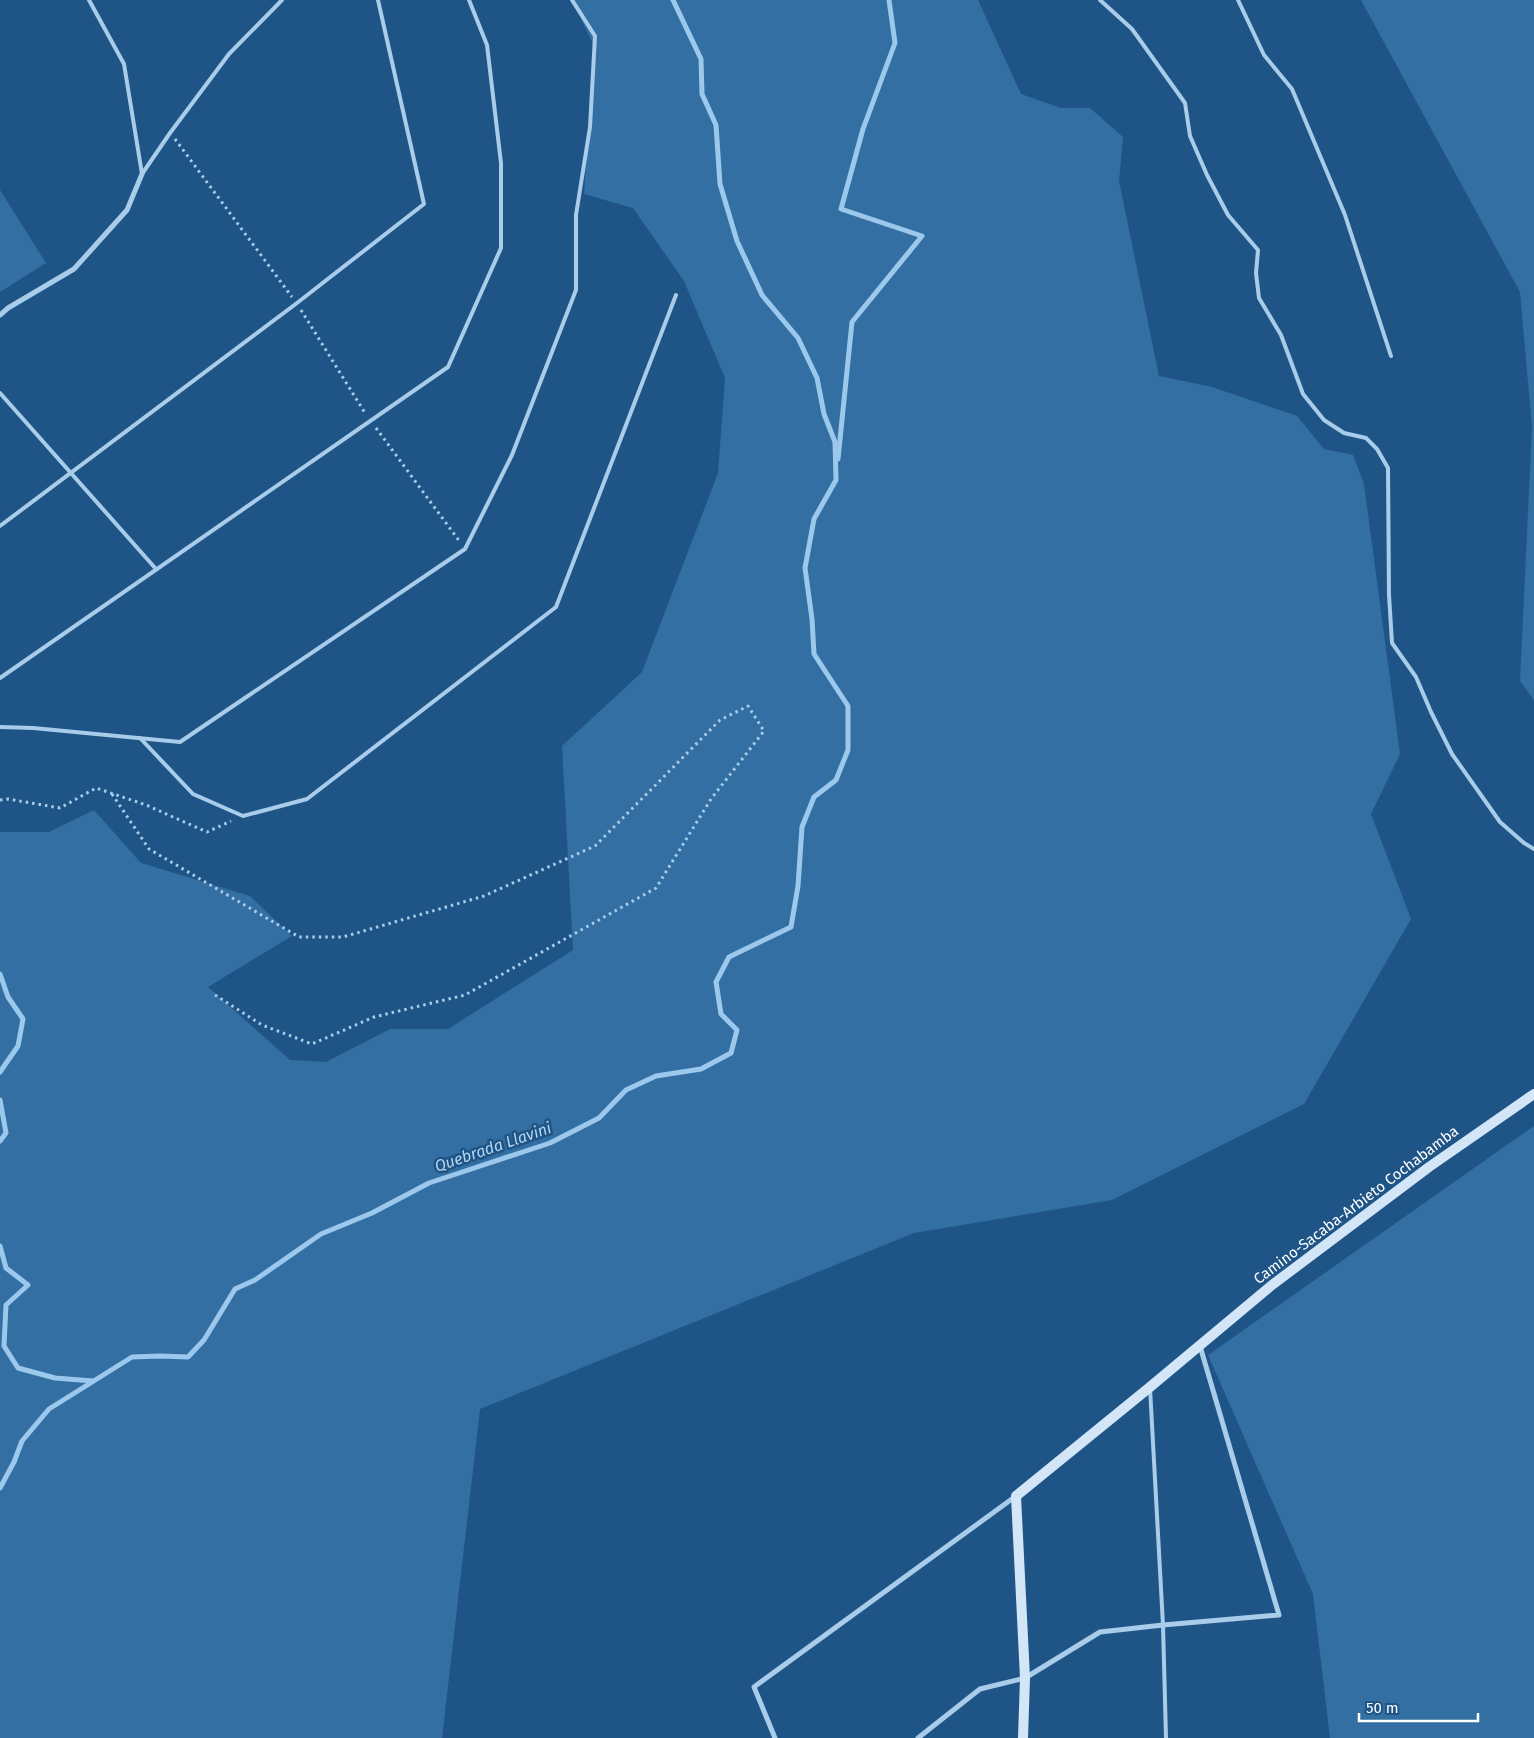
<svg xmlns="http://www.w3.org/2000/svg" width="1534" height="1738" font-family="'Fira Sans',sans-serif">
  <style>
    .green { fill: #336fa3 }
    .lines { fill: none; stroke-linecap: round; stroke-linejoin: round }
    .stream { stroke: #9bc8ec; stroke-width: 5 }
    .path { stroke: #a8ccea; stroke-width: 3; stroke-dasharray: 2.5 4; stroke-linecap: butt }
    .lane { stroke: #a8ccea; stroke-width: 4 }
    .street { stroke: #a8ccea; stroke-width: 5 }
    .secondary { stroke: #d3e6f8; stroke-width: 10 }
    .labels { text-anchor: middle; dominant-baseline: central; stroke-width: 5; stroke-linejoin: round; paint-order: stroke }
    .street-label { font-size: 15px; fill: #fff; stroke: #1f5586 }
    .water-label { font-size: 16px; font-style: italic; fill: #b3d5f1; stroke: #1f5586 }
  </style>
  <rect width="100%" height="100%" fill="#1f5586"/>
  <g class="green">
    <polygon points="572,0 978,0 1021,94 1061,108 1090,108 1123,137 1119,181 1159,376 1212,387 1297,416 1324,449 1353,455 1364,484 1400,754 1371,814 1411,919 1304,1104 1112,1200 914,1233 480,1409 442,1738 0,1738 0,832 49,832 94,810 141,863 250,896 292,936 208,987 290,1060 326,1062 390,1029 448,1029 573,950 562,746 642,672 718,473 725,378 684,281 633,208 584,194 595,48"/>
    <polygon points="1361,0 1534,0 1534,700 1520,681 1532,427 1520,292"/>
    <polygon points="0,190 46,263 0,292"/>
    <polygon points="1534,1126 1534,1738 1330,1738 1313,1594 1208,1355"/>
  </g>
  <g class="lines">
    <g class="stream">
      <polyline points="838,459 852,322 922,236 841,209 863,129 895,43 889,0"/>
      <polyline points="0,974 8,997 23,1019 18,1046 0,1072"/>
      <polyline points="0,1100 6,1133 0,1141"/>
      <polyline points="0,1246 6,1268 28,1285 6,1305 4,1346 18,1368 55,1378 93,1381"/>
      <polyline points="0,1488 14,1462 22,1441 49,1409 132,1357 160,1356 188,1357 204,1340 235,1289 255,1280 321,1234 372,1213 429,1183 550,1143 599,1118 626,1090 656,1076 701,1069 731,1053 737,1030 721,1014 716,982 729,957 791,927 798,886 802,827 814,797 836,780 848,750 848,706 814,654 812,619 805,568 814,519 836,480 835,442 824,414 817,378 798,338 762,295 737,241 720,184 716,125 702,94 701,59 673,0"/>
    </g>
    <g class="path">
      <polyline points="175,139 292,297"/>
      <polyline points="301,310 365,413"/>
      <polyline points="376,428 460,542"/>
      <polyline points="112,794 149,849 299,937 343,937 484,896 595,846 720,720 748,706 764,731 711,799 656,888 465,995 374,1017 312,1044 262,1025 215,995"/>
      <polyline points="0,800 8,799 60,808 96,788 146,805 207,832 231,821"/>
    </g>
    <g class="lane">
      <polyline points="89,0 124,64 142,174"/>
      <polyline points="1100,0 1132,29 1185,103 1190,136 1207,175 1228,215 1258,250 1256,273 1259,298 1281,335 1303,394 1324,420 1344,433 1366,438 1377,449 1388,468 1389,595 1392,643 1416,677 1431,712 1452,754 1500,822 1524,843 1534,849"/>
      <polyline points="1238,0 1264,55 1292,89 1345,215 1391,356"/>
      <polyline points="142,174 170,133 229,54 282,0"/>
      <polyline points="0,393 156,569"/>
      <polyline points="0,526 297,303 424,204 378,0"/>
      <polyline points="0,678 448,367 501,248 501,163 487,45 469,0"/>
      <polyline points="0,727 33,728 180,742 465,549 512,455 576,290 576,215 590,127 595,36 572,0"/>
      <polyline points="140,738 193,794 243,816 307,799 556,607 676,295"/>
      <polyline points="1150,1388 1163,1625 1166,1738"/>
    </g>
    <g class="street">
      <polyline points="0,315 8,308 74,269 127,210 142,174"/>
      <polyline points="775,1738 754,1687 1016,1496"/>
      <polyline points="918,1738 980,1689 1025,1678 1100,1632 1163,1625 1279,1615 1200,1346"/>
    </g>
    <polyline class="secondary" points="1023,1738 1025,1678 1016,1496 1150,1387 1272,1285 1429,1167 1534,1094"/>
  </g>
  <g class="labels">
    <g class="street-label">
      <text transform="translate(1356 1205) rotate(-37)">Camino-Sacaba-Arbieto Cochabamba</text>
    </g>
    <g class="water-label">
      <text transform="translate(493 1147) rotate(-19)">Quebrada Llavini</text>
    </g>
  </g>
  <path d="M1359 1713v8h119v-8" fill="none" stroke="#ffffff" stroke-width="2.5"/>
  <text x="1366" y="1713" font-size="15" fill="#ffffff" stroke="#1f5586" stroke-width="4" paint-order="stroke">50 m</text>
</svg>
